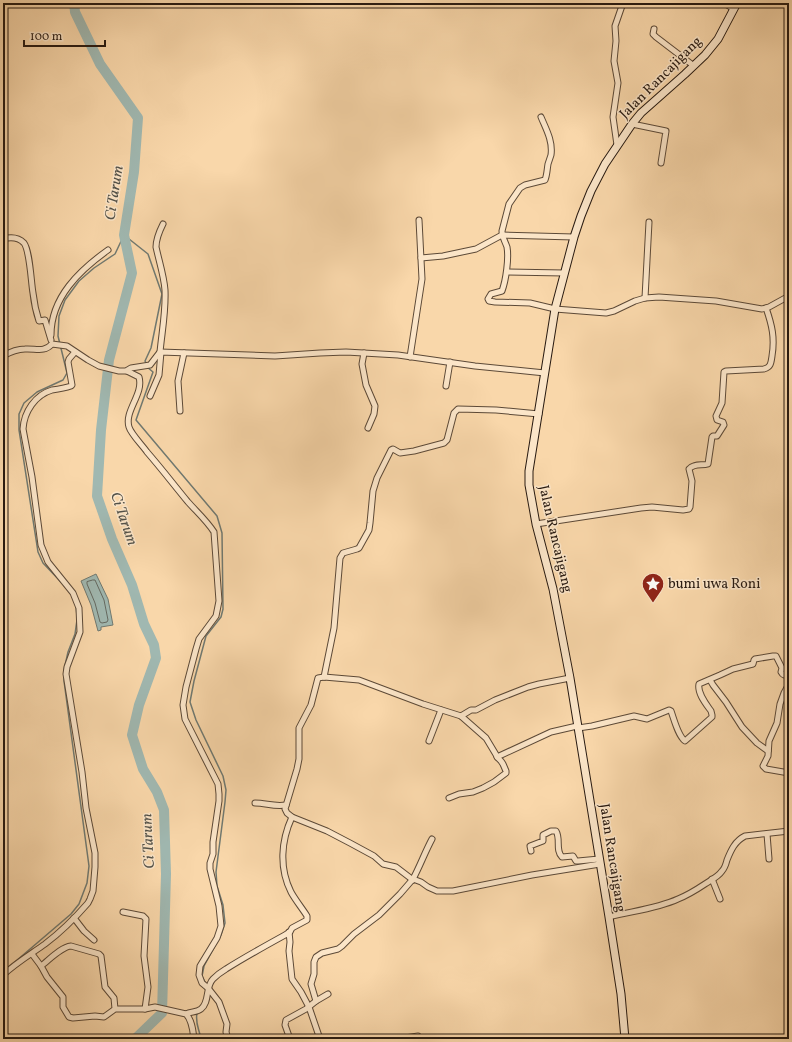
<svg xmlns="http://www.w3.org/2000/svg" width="792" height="1042" font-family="Vollkorn,serif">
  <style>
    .water { fill: #a0b8b1; stroke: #707971 }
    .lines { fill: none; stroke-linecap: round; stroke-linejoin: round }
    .shore { stroke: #646961; stroke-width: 1 }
    .stream { stroke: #707971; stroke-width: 1.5 }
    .river { stroke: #a0b8b1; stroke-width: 10 }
    .street-casing { stroke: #5c4937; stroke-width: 7 }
    .secondary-casing { stroke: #281a11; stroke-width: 9 }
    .street { stroke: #fbe5c8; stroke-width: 5 }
    .secondary { stroke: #fbe5c8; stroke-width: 7 }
    .labels { text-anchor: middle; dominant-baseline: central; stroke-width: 3; stroke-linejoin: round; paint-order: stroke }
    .street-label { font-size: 14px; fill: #281a11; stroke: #fbe5c8 }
    .poi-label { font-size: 14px; fill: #281a11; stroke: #fbe5c8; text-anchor: start }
    .water-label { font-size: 15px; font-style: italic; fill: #525149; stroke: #fbe5c8 }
  </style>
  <rect width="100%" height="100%" fill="#f9d7aa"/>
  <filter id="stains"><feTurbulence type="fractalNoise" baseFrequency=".005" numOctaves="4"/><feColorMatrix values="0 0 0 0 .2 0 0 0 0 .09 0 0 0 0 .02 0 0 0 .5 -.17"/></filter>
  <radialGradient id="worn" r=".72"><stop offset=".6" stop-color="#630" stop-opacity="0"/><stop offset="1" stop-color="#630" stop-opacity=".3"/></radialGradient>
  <polygon class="water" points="96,574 108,599 113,625 101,627 101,630 98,631 91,605 81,581"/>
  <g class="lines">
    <polygon class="shore" points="93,580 95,580 104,600 108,620 107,622 102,623 100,622 95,603 87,584 87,582"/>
    <g class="stream">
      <polyline points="147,367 153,372 136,420 217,516 222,533 223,609 221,617 206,636 194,681 190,702 196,720 223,776 226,790 225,802 216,872 217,886 223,905 225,923 221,935 219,939"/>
      <polyline points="61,582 43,563 38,552 19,430 19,414 24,403 37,392 63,380 67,373 58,336 59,316 65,300 79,281 94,268 115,254 124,235 148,254 162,294 151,348 145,361 146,363"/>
      <polyline points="76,606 77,616"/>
      <polyline points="64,670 68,652 75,634 77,620"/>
      <polyline points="9,967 71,914 79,904 87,883 89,866 64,681 64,676"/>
      <polyline points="206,984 202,976 204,966 216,944"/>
      <path d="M 197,1013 C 195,1024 199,1028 201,1039"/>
    </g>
    <polyline class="river" points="74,3 75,12 100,64 138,118 134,172 124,235 132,273 109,360 101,430 97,496 112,539 132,585 144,624 154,645 156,658 139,705 132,735 143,769 157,792 164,810 166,874 162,1013 137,1037 136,1039"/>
    <g class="street-casing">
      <g id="street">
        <polyline points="724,3 734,9"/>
        <polyline points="654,29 653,34 656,37 694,66"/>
        <path d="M 541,117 C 546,129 553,141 551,155 C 550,158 549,161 548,164 C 547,170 547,175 545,180 L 525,185 L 520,188 L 509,204 L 502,231 C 502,237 505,241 507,247 C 509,258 506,280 502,291 L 491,294 L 488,299 L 489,301 L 495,302 L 530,303 L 555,309 L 606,313 L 614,311 L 635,301 L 645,298 L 659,297 L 716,301 L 762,309 L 769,307 L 789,296"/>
        <polyline points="632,124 666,131 661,163"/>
        <polyline points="617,145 613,117 618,83 614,61 616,41 615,26 623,3"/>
        <path d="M 3,239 C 10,237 18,237 24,243 C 30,251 31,282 33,293 C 34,302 36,312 39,321 L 45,320 L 51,340"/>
        <polyline points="421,258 443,256 476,249 502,235 574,237"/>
        <polyline points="507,272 564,273"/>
        <polyline points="645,298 649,222"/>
        <path d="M 51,335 C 51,297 80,270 108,250"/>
        <polyline points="52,344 67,346 88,360 99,366 119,371 126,371 131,368 150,365 160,352 275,356 320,353 346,352 398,355 475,366 545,373"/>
        <path d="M 160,352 C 162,331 166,311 165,290 C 164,276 159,261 156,247 C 156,239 159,232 163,224"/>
        <polyline points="364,353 362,364 366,385 375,406 374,414 368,428"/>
        <path d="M 3,356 C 10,352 17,349 25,349 C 35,348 44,353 52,344"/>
        <polyline points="410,357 422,279 419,220"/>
        <path d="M 127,371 L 139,377 C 144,394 124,411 129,427 C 131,434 143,446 147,452 C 161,468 174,485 188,502 C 197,512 207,521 214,532 L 219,601 L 216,616 L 199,639 L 196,649 L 186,687 L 183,705 L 185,719 L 218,784 L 219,794 L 219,801 L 213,842 L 213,854 L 210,863 L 210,869 L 219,906 L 221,926 L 217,938 L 200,966 L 199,975 L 202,983 L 208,988 L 219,1002 L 227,1024 L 226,1032 L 228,1039"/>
        <polyline points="446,386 450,362"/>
        <polyline points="150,396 159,375 161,352"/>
        <polyline points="180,411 178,381 184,353"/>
        <path d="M 536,524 L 641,508 L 652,507 L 683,510 L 689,509 L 690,507 L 692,481 L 689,469 C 694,463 702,466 708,464 L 712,437 L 713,436 L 717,436 L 724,425 L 723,422 L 717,420 L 716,416 L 722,403 L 724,372 L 726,371 L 764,369 C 771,367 771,363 772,356 C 775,338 772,325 766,308"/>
        <polyline points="324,677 334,628 340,558 343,553 357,549 359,548 369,530 370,523 373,491 377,478 391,450 393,449 400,453 414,451 444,443 447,440 454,413 458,409 496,410 539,414"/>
        <polyline points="710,680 713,685 726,702 742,727 757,743 768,751"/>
        <polyline points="789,684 784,693 780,704 777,723 769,741 768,756 763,766 766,769 789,773"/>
        <polyline points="461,716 471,710 476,710 495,700 528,687 539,684 570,678"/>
        <path d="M 578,728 L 592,726 L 634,716 L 647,719 L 669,710 L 671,711 C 674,719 678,736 685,741 L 712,717 L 712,715 L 711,711 C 706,704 697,693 699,684 L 720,675 L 733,669 L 753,664 L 754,660 L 755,659 L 773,656 L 776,656 L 782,668 L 781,672 C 783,676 785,675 789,675"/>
        <polyline points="429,741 441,710"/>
        <polyline points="497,757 551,732 577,726"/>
        <path d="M 255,803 C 266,803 274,807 286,805"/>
        <polyline points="292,817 287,813 285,809 297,769 299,759 299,728 311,705 318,678 324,677 359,680 423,704 461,716 486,738 498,758 501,761 503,764 506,771 506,773 494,782 483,788 473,792 459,794 449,798"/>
        <polyline points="767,834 769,859"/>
        <path d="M 531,851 L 530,846 L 543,841 L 543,835 L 551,831 L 556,831 C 561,839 555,850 562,857 L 573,856 L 576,861 L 578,861 L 599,859"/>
        <path d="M 413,879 C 420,866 425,852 432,839"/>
        <polyline points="712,879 720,899"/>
        <polyline points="123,912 143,916 146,919 144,956 148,987 145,1009"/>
        <path d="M 609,917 C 632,911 656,909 678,899 C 688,895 696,890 705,884 C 711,880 718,877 722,871 C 725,868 726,864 727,860 C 731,850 735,841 745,836 L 789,831"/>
        <polyline points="74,918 84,931 94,940"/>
        <polyline points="289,932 290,942 289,951 292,979 301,992 309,1007 320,1039"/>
        <polyline points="32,954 41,966"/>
        <path d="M 3,975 C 16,963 31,954 45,944 C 61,932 75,918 88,903 L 90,899 L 93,891 L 95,867 L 95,853 L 86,808 L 82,772 L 66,674 L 67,667 L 80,632 L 79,608 L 73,593 L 48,562 L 41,545 L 32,477 L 23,429 C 24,412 35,395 52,390 C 59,389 65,388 71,386 L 72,385 L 68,362 L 69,359 L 75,352"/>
        <polyline points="316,1001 328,994"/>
        <path d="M 115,1009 L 104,1017 L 95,1016 L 73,1018 L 69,1017 L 63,1007 L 63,997 L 47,977 L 41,966 C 49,960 61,947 71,946 L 99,954 L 101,956 L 105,987 L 114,998 L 115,1009 L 145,1009 L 155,1007 L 186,1014 C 192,1020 193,1031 194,1039"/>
        <path d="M 186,1014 C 191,1011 196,1013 201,1009 C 210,1002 205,987 213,979 C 217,975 221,972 226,969 C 245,957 265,946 285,935 L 290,932 L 292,928 L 307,920 L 307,916 C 302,908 296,901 291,892 C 279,868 281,841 292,817 L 327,831 L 350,843 L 374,856 L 383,864 L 396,867 L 413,880"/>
        <polyline points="290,1039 285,1025 286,1020 306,1009 316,1001 311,984 314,974 314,962 316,957 322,953 338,949 342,946 354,934 379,915 400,894 413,879 421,882 428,887 437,891 453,891 532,875 600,864"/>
        <polyline points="399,1039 418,1036"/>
      </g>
    </g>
    <g class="secondary-casing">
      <polyline id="secondary" points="625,1039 621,994 609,917 570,678 553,589 536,524 529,485 529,471 555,309 574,237 581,216 591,191 605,164 632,124 641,113 685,74 705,55 718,39 737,3"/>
    </g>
    <use href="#street" class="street"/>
    <use href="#secondary" class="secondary"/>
  </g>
  <defs>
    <g id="sight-pin" transform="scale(1.15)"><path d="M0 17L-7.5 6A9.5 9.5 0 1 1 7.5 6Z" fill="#8f2418" stroke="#fbe5c8"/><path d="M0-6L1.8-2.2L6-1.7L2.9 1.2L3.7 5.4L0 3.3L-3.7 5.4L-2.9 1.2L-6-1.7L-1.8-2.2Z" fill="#fff"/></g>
  </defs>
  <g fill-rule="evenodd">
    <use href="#sight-pin" x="653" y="584"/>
  </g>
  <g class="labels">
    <g class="street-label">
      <text transform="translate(661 78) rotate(-45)">Jalan Rancajigang</text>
      <text transform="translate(555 539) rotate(77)">Jalan Rancajigang</text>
      <text transform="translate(612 858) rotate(81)">Jalan Rancajigang</text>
    </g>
    <g class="poi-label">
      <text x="668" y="584">bumi uwa Roni</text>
    </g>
    <g class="water-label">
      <text transform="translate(115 193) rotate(-81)">Ci Tarum</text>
      <text transform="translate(123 519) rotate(71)">Ci Tarum</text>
      <text transform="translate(149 841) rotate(-93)">Ci Tarum</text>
    </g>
  </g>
  <rect width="792" height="1042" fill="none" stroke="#f9d7aa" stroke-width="16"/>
  <rect x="4" y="4" width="784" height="1034" fill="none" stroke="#281a11" stroke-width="2"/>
  <rect x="8" y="8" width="776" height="1026" fill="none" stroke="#281a11"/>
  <path d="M24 40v6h81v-6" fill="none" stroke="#281a11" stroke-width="2"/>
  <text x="30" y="40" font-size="12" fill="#281a11" stroke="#fbe5c8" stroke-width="3" paint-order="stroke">100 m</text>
  <rect width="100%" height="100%" filter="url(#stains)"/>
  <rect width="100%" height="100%" fill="url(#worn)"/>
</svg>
